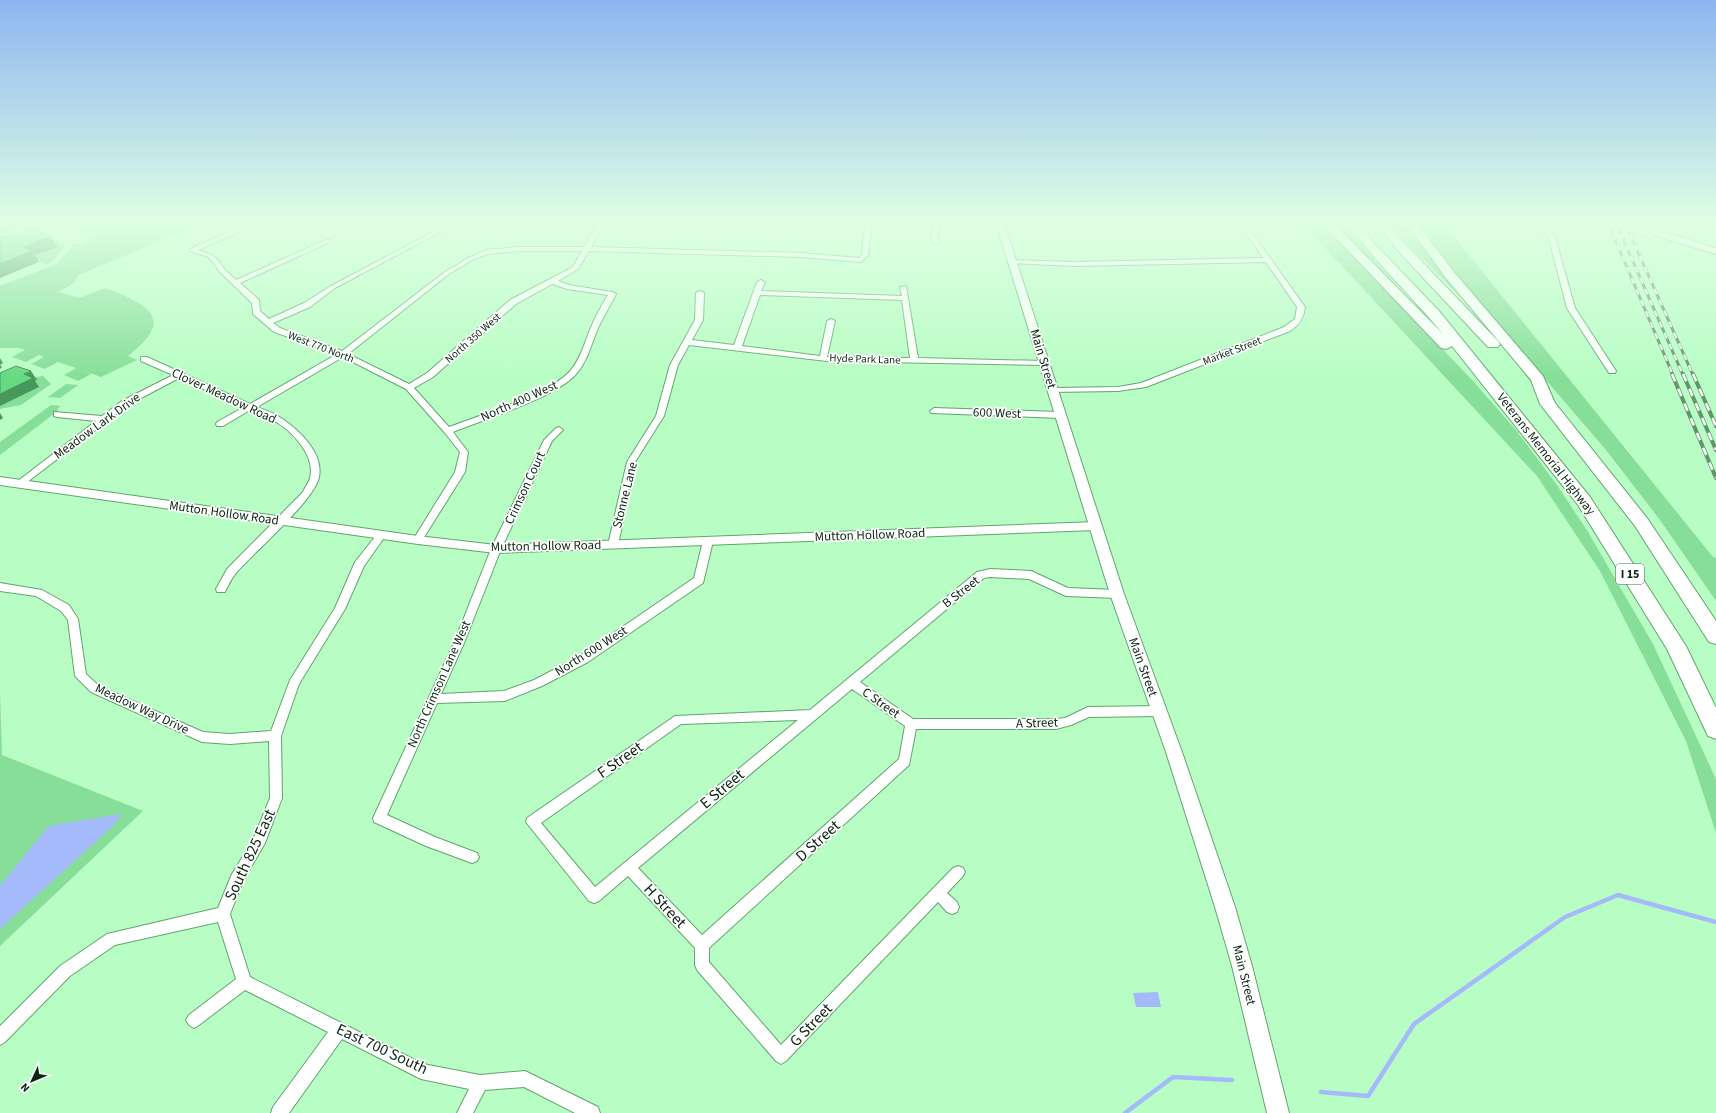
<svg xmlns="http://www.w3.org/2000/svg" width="1716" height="1113" viewBox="0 0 1716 1113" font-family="'Source Sans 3',sans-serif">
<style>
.green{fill:#86de98}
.water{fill:#a4bafb}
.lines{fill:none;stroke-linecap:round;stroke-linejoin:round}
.stream{stroke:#a4bafb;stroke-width:4.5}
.minor-casing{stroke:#61a46e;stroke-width:2}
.tertiary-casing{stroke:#61a46e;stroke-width:2}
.secondary-casing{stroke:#61a46e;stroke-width:2}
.primary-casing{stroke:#61a46e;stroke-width:2}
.motorway-casing{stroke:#61a46e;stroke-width:2}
.minor{fill:#fff;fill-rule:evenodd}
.tertiary{fill:#fff;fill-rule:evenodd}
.secondary{fill:#fff;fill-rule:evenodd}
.primary{fill:#fff;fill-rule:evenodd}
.motorway{fill:#fff;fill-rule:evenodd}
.rail-far1-casing{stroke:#63956d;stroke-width:3}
.rail-casing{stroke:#63956d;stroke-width:4}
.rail-far1{stroke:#fff;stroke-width:2;stroke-dasharray:6;stroke-linecap:butt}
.rail{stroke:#fff;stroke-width:2.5;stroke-dasharray:8;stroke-linecap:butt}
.primary-bridge-casing{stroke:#61a46e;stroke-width:13;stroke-linecap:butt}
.primary-bridge{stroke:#fff;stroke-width:12}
.shaded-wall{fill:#48985c}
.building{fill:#67d983;stroke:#48985c}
.labels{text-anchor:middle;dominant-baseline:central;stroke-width:3.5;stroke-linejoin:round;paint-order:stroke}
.far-street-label{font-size:11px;fill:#0a2611;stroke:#fff}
.shield{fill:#fff;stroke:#546758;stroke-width:1}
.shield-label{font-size:12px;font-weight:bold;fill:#0a2611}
.street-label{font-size:13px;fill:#0a2611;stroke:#fff}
.near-street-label{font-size:16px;fill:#0a2611;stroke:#fff}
</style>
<rect width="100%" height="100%" fill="#b8fec4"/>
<g class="green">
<polygon points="13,223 21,223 27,226 0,237 0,227"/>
<path d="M70,223H205L78,275L74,283L58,292L79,298L106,288C148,305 177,318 128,356L137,360L101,377L81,370L91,374L78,381L64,375L76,368L58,362L45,369L31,364L44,357L39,355L26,362L12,357L25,350L18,348H0V286L54,265L60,261L73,244L85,243L89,237L69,226Z"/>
<polygon points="1302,223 1322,223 1473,381 1516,430 1557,485 1588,532 1653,644 1716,779 1716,833 1686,741 1600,571 1537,476"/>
<polygon points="1334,223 1343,223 1415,307 1407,298"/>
<polygon points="1390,223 1406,223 1469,306 1412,248"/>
<polygon points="1416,223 1443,223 1713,557 1716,558 1716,601 1660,520 1606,450 1460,280"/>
<polygon points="45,236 65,245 53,261 46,265 30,257"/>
<polygon points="43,376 51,384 21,405 0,409 0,406 32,378"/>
<polygon points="66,384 78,385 60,398 48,397"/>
<polygon points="51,405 61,406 57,409 59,410 0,455 0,442"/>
<polygon points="0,692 2,755 143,811 0,946"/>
</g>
<g class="water">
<polygon points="122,814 113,826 0,929 0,886 47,828 53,825"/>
<polygon points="1158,992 1161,1007 1136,1007 1133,993"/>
</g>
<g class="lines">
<g class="stream">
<polyline points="1321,1092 1368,1096 1414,1024 1565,917 1618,895 1716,922"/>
<polyline points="1125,1113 1173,1077 1232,1080"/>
</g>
<g class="minor-casing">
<g id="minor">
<path d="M450,223H457L335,288L310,307L273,323L280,328L342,351L445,272L468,258L487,250L518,247H584L598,223H604L591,247L802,253L859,258L862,255L865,223H871L868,255L861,262L802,257L589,251L578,269L558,281L569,285L612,292L616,294C611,304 605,314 600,324C592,340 589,359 577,373C556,398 484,419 453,432L468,452L465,472L421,542L418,543L413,540L455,472L460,452L445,433L406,389L343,357L257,407C265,410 274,413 281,418C299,430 324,453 319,477C315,500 254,552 236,573C231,579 228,586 225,592H217L216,589L227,569L303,492C305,487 309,483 310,478C316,455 291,430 273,420C266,416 258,414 250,410L223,426H217L216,424L217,422L244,407L179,378L128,405L22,486H16L14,484L96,421L57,417L54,416V412L102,416L122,401L173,375L141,361V357H147L250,404L337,354L274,332L253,314L252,303L220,272L213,262L208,257L190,251V249L248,224H252V226L198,250L212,255L218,260L225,270L236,280L326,240H330V242L240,283L259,300L260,311L269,319L304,303L331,286ZM518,251H582L573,267L510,300L427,373L409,384L348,354L449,274L472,260L488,254ZM552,284L567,289L608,295C602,305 596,315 592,325C585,340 582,357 571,370C551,394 480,415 449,427L414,388L433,377L516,304Z"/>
<polygon points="934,223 964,223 1001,225 1004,227 1001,229 940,224 937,235 939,242 936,244 933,242 931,235"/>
<polygon points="1530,223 1537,223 1554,234 1575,308 1616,371 1615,373 1609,373 1567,308 1548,235"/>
<path d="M1245,225L1247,226L1305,307C1304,318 1299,325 1290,331L1146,387L1118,391L1050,392V388H1053L1118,387L1141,383L1284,327L1295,319L1297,307L1266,262L1075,266L1012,263L1009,261L1010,260L1075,262L1263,258L1242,227Z"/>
<path d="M761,280L765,282L761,291L902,296L900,287L906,286L918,358L1044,361L1048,363L1044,365L827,361L689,345L678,365L664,416L635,462L618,545L613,548L610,547L608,545L627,462L656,416L670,365L695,320L696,293L700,291L704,293L703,320L692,340L734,345L757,282ZM760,295L902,300L910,358L827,357L835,321L831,319L827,321L820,356L742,346Z"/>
<polygon points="934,408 1060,412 1064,415 1060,418 931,413 930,411"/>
<polygon points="559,427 563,430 552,441 501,549 464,643 441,694 504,691 534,680 580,656 694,578 703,541 708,538 713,541 703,583 588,662 542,686 505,701 437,703 387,815 435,837 477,853 479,857 477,861 472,863 426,846 374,822 373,818 454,643 491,549 544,440 556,428"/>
<polygon points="381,532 386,535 364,566 345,609 299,684 281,736 282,798 265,843 243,881 230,914 250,977 423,1064 480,1075 525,1071 598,1107 600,1113 575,1113 524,1087 485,1090 473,1113 457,1113 469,1089 421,1079 342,1039 289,1113 271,1113 273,1107 328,1032 245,990 199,1025 194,1028 189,1025 186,1020 189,1015 236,979 218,922 115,945 70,976 5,1042 0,1045 0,1026 60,966 107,934 218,908 232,874 253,840 270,798 269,741 230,744 202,742 91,692 75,676 68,620 61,611 36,596 0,591 0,583 42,590 69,605 78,619 86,674 99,686 203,732 230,734 271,731 290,680 335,608 355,562 378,533"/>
<path d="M990,569L1031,571L1068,588L1117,590L1121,591L1122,594L1121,597L1117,598L1066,596L1029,579L990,577L984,578L860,682L913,719H1056L1065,718L1088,707L1160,706L1164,708L1166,711L1164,714L1160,716L1089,717L1071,725L1056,729H916L909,765L709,948V962L781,1045L953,868L958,866L963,868L965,872L963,876L947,893L957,902L959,907L957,912L952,914L947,912L938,902L786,1061L781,1064L776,1061L697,970L695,965V948L628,876L599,901L594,903L589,901L526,822L527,818L675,716L810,710L977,572ZM852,689L905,726L899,759L702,935L638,868ZM798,720L595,887L541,823L681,724Z"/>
</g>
</g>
<g class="tertiary-casing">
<polygon id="tertiary" points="0,477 418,536 496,545 1096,522 1102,526 1096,530 496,553 418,544 0,485"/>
</g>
<g class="secondary-casing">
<polygon id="secondary" points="996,223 1004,223 1124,594 1182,752 1235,907 1252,966 1289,1113 1267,1113 1232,966 1215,907 1166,752 1110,594"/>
</g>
<g class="primary-casing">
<polygon id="primary" points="1650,228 1716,248 1716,254 1646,233 1645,231 1646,229"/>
</g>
<g class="motorway-casing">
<g id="motorway">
<path d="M1322,223H1333L1443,334C1412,296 1376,264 1348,223H1359L1373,242L1439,311L1590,497L1686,646L1716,708V739L1708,736L1667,649L1578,505L1452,346L1446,349L1441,348Z"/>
<polygon points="1376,223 1387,223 1407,246 1498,341 1500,344 1498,347 1488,347 1399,252"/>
<polygon points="1406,223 1417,223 1454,272 1543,376 1555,403 1647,518 1716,621 1716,644 1709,642 1635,526 1540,404 1531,380 1446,278"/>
</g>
</g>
<use href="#minor" class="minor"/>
<use href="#tertiary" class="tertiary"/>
<use href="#secondary" class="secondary"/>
<use href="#primary" class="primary"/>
<use href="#motorway" class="motorway"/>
<g class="rail-far1-casing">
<g id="rail-far1">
<polyline points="1608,223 1673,375"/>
<polyline points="1616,223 1683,375"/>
<polyline points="1625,223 1693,375"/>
</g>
</g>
<g class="rail-casing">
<g id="rail">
<polyline points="1672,374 1716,478"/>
<polyline points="1683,374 1716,450"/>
<polyline points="1693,374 1716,426"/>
</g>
</g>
<use href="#rail-far1" class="rail-far1"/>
<use href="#rail" class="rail"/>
<g class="primary-bridge-casing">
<polyline id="primary-bridge" points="1620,223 1650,231"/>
</g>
<use href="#primary-bridge" class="primary-bridge"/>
</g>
<g class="shaded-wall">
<polygon points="51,236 58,247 35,255 39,262 0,278 0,264 23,247"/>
<polygon points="0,358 3,363 0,365 2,367 0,369"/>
<polygon points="31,371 37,380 35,381 39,387 0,406 0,394 24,374"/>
<polygon points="0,413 3,418 0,420"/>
</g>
<g class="building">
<polygon points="31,228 51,236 23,247 32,251 0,264 0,236 4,238"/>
<polygon points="16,366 31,371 24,374 33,378 0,394 0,373"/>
</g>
<linearGradient id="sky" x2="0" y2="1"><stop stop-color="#8db6f0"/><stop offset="0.59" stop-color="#dfffe4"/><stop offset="1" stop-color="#dfffe4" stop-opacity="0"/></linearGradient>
<rect width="1716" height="378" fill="url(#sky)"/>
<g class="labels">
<g class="far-street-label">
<text transform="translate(473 338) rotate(-41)">North 350 West</text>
<text transform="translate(321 347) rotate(21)">West 770 North</text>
<text transform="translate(1232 351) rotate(-21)">Market Street</text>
<text transform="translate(865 359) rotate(2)">Hyde Park Lane</text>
</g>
<rect class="shield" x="1616" y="564" width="28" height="20" rx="3"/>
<g class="shield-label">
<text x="1630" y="574">I 15</text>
</g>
<g class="street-label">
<text transform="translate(1043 359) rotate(73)">Main Street</text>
<text transform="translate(224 396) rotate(25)">Clover Meadow Road</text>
<text transform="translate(519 401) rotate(-24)">North 400 West</text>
<text transform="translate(997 413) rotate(2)">600 West</text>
<text transform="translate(97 426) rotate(-36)">Meadow Lark Drive</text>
<text transform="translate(1546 454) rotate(52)">Veterans Memorial Highway</text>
<text transform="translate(525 488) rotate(-65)">Crimson Court</text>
<text transform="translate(625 495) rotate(-76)">Stonne Lane</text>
<text transform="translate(224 513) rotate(8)">Mutton Hollow Road</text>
<text transform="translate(870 535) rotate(-2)">Mutton Hollow Road</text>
<text transform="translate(546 546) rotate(-1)">Mutton Hollow Road</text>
<text transform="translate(961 592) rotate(-38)">B Street</text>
<text transform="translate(591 651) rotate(-32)">North 600 West</text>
<text transform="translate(1143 667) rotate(70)">Main Street</text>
<text transform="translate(439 684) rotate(-66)">North Crimson Lane West</text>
<text transform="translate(881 703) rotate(35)">C Street</text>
<text transform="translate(142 709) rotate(25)">Meadow Way Drive</text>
<text transform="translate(1037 723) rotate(-2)">A Street</text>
<text transform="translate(1244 975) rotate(76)">Main Street</text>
</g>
<g class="near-street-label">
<text transform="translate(620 760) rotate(-35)">F Street</text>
<text transform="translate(722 789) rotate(-40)">E Street</text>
<text transform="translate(818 841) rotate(-42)">D Street</text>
<text transform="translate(250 855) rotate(-65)">South 825 East</text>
<text transform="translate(665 906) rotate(47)">H Street</text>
<text transform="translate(811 1025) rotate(-46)">G Street</text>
<text transform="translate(382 1049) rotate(25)">East 700 South</text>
</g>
</g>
<g transform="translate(32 1081) rotate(226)" stroke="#ffffff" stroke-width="3" paint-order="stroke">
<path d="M0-3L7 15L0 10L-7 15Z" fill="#0a2611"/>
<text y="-6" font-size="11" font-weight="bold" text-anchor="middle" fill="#0a2611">N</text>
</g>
</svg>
